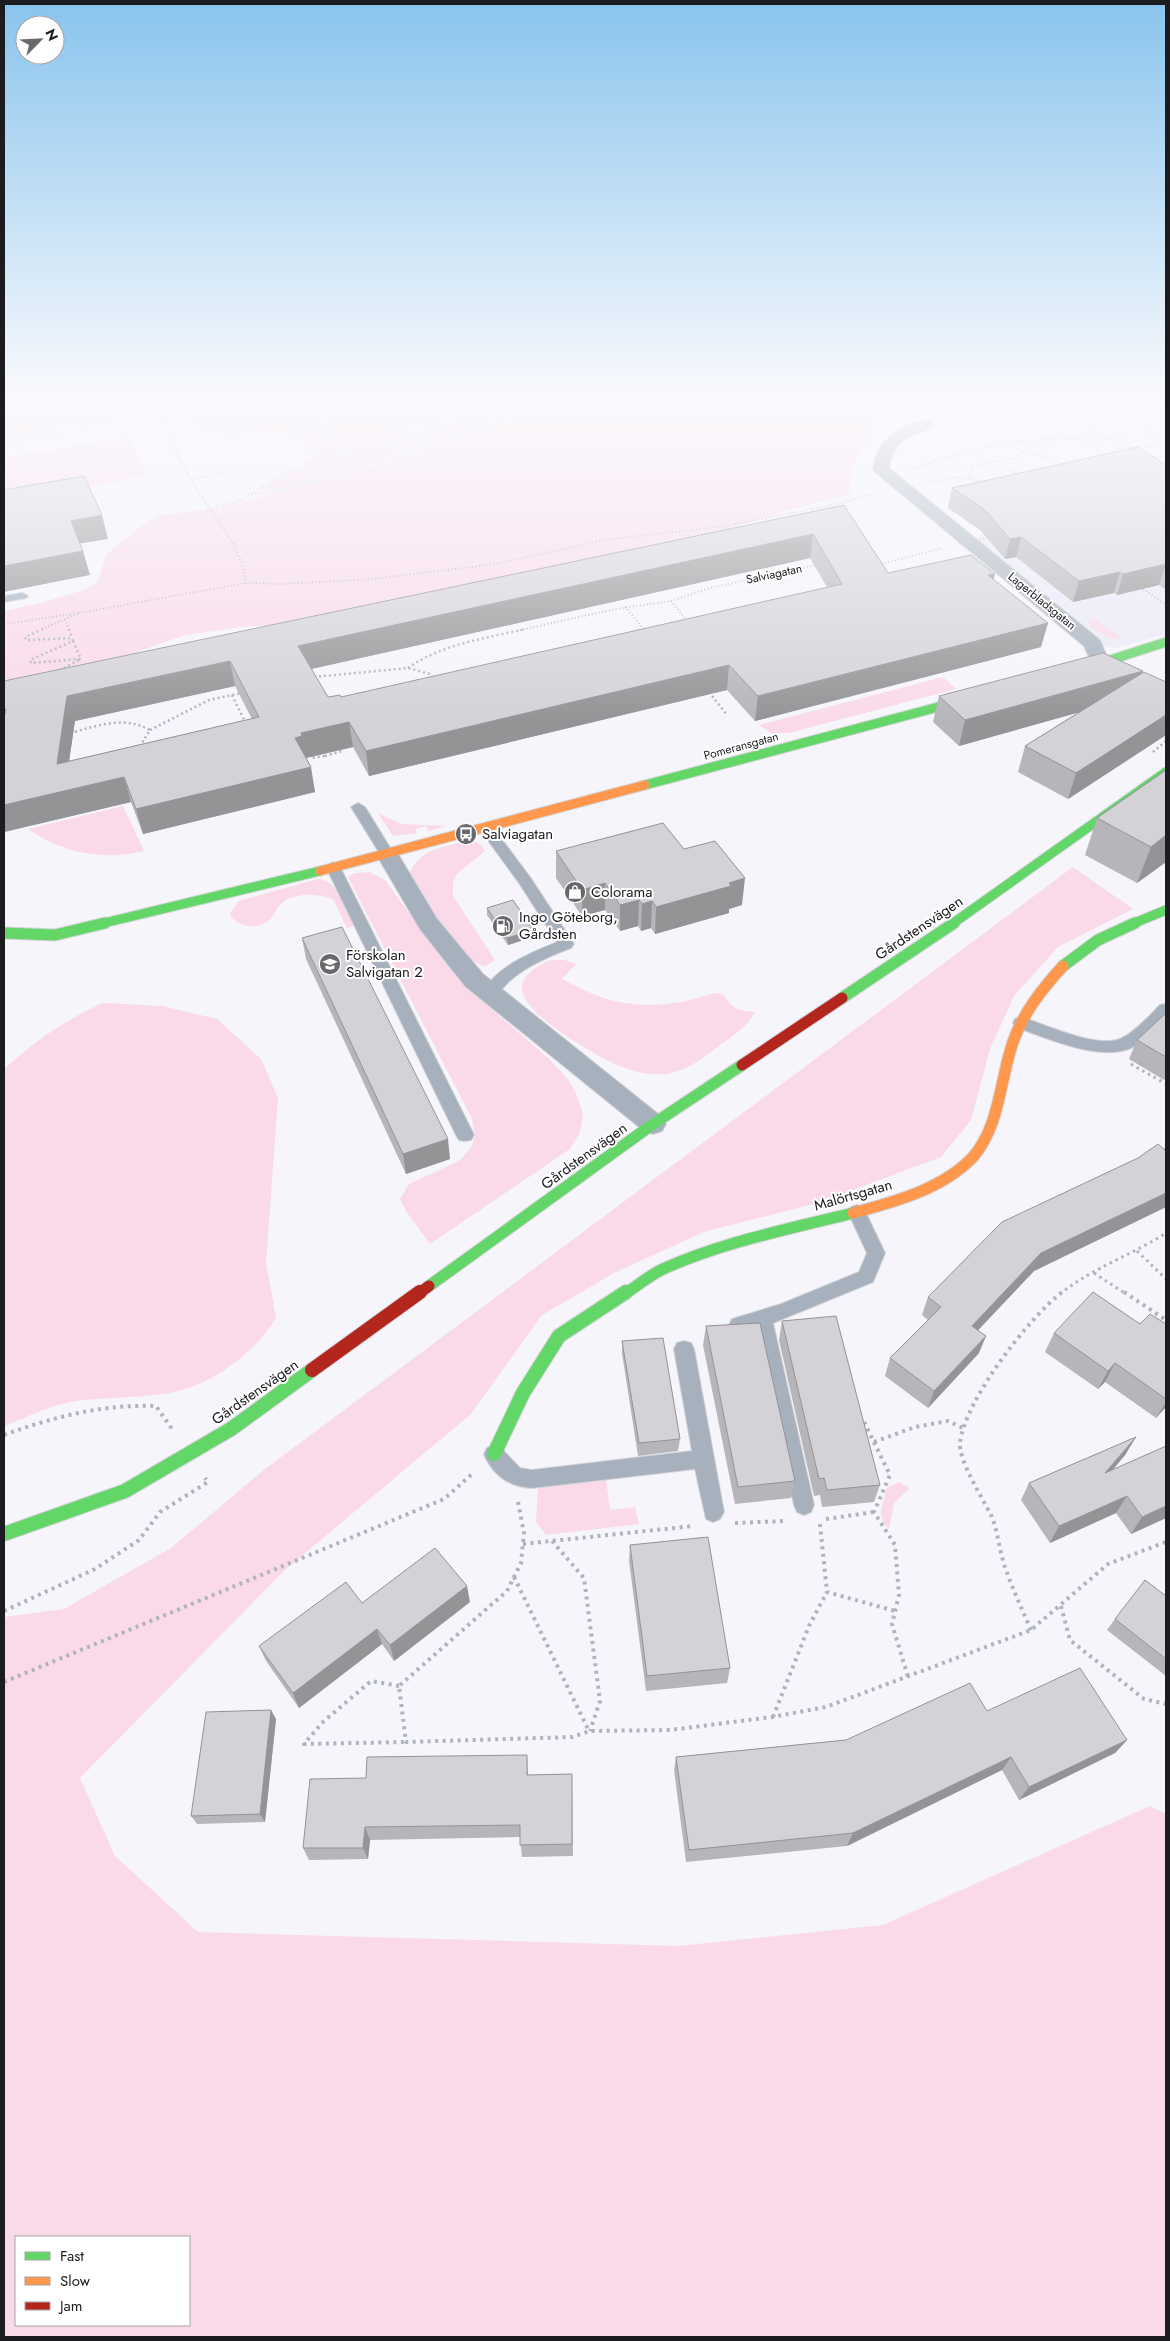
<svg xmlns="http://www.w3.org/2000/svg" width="1170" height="2341" viewBox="0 0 1170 2341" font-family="Jost,sans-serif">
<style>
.built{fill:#ebeaf8}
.green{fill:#fadae8;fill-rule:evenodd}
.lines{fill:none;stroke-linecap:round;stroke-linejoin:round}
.lane-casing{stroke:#d3d3d7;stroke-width:2}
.street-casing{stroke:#d3d3d7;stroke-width:2}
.fast-far2-casing{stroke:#d3d3d7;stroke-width:11}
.fast-far1-casing{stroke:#d3d3d7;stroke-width:13}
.fast-casing{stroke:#d3d3d7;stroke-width:16}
.slow-far1-casing{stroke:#d3d3d7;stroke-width:11}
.slow-casing{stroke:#d3d3d7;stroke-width:13}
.jam-far1-casing{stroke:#d3d3d7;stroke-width:13}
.jam-casing{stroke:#d3d3d7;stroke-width:16}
.path-far3{stroke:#aeb4bc;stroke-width:2;stroke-dasharray:1 2.5;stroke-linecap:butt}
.path-far2{stroke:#aeb4bc;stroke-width:2.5;stroke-dasharray:2 3;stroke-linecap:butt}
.path-far1{stroke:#aeb4bc;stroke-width:3;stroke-dasharray:2.5 4;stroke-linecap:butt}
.path{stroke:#aeb4bc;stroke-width:4;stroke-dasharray:3 4.5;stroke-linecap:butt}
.lane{fill:#a7b1be;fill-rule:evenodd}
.street{fill:#a7b1be;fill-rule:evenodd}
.fast-far2{stroke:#63d668;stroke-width:9}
.fast-far1{stroke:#63d668;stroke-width:11}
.fast{stroke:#63d668;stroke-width:14}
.slow-far1{stroke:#ff974d;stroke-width:9}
.slow{stroke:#ff974d;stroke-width:11}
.jam-far1{stroke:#b3261e;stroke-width:11}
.jam{stroke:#b3261e;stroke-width:14}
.path-bridge{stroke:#aeb4bc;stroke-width:2;stroke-dasharray:1 2.5;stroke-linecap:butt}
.wall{fill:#b6b5b9;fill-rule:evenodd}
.shaded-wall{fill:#949396}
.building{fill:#d4d2d7;stroke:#949396;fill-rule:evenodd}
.labels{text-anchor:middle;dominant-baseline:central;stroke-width:4;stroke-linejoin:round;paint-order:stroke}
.far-street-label{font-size:12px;fill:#1c1b1f;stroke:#fff}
.poi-label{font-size:15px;fill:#1c1b1f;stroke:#fff;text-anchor:start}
.street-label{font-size:15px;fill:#1c1b1f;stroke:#fff}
</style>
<rect width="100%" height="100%" fill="#f5f5fb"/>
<polygon class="built" points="1166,495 1166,634 1115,648 1100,646 965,541"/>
<g class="green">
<polygon points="4,396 297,396 193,407 122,419 65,425 4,439"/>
<polygon points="330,396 356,396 334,408 315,426 294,433 221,430 187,422 193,418 277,409"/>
<path d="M369,396H471L457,412L431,428L416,423L394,431L407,438C382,448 340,454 321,431L330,418Z"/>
<path d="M479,396H539L549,400L502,419L299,483L270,491L259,490C276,475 298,472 319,467C330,463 339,456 350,452C360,449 374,450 384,448C419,443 458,426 479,396Z"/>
<polygon points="562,396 870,396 878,409 871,436 855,459 851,475 851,494 792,509 729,529 289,624 241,627 186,635 142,650 108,666 4,689 4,611 44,602 84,590 98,581 106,555 141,526 160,515 220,508 367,467 518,418"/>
<polygon points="313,431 324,442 345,449 327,459 300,467 306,460 312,460 319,453 308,450 304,443 296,438 299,434"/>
<polygon points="128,437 147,476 4,500 4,458"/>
<polygon points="1093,617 1122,639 1109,639 1089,625 1088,620"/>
<polygon points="943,677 956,689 789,733 771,733 759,725"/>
<path d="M123,806L144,851C103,861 62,853 28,829Z"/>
<polygon points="378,813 401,824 446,826 429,831 426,826 415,829 417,833 393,836"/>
<path d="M474,841L481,845L485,851L457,874L453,883V896L495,960L486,966C464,966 421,894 409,875C417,849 450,844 474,841Z"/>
<path d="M1073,867L1133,909L1058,947L1014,996L990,1049L971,1120L941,1157L821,1202L704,1232L614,1273L542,1315L471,1414L285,1570L80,1778L115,1856L198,1932L678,1946L883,1925L1150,1806L1166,1814V2337H4V1617L64,1609L171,1548L265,1469ZM16,2237H189V2325H16Z"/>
<polygon points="369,872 385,880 430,942 479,998 548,1058 567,1078 576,1093 583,1114 580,1132 570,1149 430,1244 406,1211 400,1199 409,1184 459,1161 471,1148 475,1136 472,1119 348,877 355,873"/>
<path d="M318,879C338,880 346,910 354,926L347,928L333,899C318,894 297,892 283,902C278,906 275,913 271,918C262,930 242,928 232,918L230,913L239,901Z"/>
<path d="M551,960H565L576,964L562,979C603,1002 634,1010 681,1002C694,1000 706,994 719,993C726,995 726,1000 731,1005C738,1011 746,1011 755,1012C748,1026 733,1036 720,1045C703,1058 686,1072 664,1074C646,1076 624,1069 609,1061C590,1052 518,1010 522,987C525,972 539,965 551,960Z"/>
<path d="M103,1003L162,1006L217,1019L261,1059L278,1098L266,1263L276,1318C255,1353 211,1386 170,1393C139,1398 107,1397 76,1401C53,1404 25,1418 4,1426V1069C35,1041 65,1020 103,1003Z"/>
<polygon points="606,1480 610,1510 635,1507 639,1524 546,1535 536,1522 538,1486"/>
<path d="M899,1482L910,1488L894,1503L889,1529C874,1515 884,1503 887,1488Z"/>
</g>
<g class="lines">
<g class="lane-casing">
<g id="lane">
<polygon points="22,593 28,596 26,598 4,602 4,596"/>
<polygon points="358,803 365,807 394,854 392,857 382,857 380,854 351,807"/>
<path d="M486,824L491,825L530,877L574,944L571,948C551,956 530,964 512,979C503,986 497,999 484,996L482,992C498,966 530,953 557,942L519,883L479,828Z"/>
<polygon points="333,862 340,867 474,1135 471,1140 465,1141 459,1140 456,1135 326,867"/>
<path d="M1166,1004V1018C1156,1028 1144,1042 1131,1048C1099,1062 1047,1038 1015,1027L1013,1023L1015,1019L1021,1017C1045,1024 1099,1050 1122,1038C1136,1031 1149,1016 1160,1005Z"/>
<polygon points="857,1205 863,1207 885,1253 873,1282 773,1323 814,1505 811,1512 804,1515 797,1512 794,1505 756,1328 739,1333 732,1331 729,1325 732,1319 781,1304 859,1272 867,1253 848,1212 851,1207"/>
<path d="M684,1341L691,1343L694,1349L724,1512L720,1519L713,1522L706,1519L695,1469L532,1488C509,1487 493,1475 484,1454L487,1448L494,1445L501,1448L520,1468L532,1470L692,1451L674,1349L677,1343Z"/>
</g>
</g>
<g class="street-casing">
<g id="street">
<path d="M926,420L934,425L931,428C907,437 894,440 889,468L1100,640L1108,659L1166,687V700L1093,666L1084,646L875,472L873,469C878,439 898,427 926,420Z"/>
<polygon points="387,847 395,849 437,919 483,974 662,1117 666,1124 662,1131 653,1134 644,1131 465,986 420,929 376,854 379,849"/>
</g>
</g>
<g class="fast-far2-casing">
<g id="fast-far2">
<polyline points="1079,670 1166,642"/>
<polyline points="645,785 972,698"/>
<polyline points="100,924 320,871"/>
<polyline points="952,924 1166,772"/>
<polyline points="1132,924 1166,910"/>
</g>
</g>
<g class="fast-far1-casing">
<g id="fast-far1">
<polyline points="4,933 55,935 105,923"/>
<polyline points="1063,966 1098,940 1135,923"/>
<polyline points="842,998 954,923"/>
<polyline points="429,1286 653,1124 742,1065"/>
<path d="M625,1294C637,1286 650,1275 663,1269C723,1242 789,1229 853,1213"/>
</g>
</g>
<g class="fast-casing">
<g id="fast">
<polyline points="494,1454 523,1393 559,1336 626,1292"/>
<polyline points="4,1534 125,1491 231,1429 312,1370"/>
</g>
</g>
<g class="slow-far1-casing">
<polyline id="slow-far1" points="320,871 645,785"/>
</g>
<g class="slow-casing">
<path id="slow" d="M853,1213C894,1202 943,1189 973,1157C1000,1126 1000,1079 1013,1042C1023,1013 1042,989 1063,966"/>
</g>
<g class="jam-far1-casing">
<g id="jam-far1">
<polyline points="742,1065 842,998"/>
<polyline points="418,1294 429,1286"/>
</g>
</g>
<g class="jam-casing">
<polyline id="jam" points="312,1370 420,1292"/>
</g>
<g class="path-far3">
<path d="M361,396L331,413L317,428C321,432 325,439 330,442C371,466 448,430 474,396"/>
<polyline points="1041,396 1107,437 1125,453"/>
<polyline points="4,403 117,424"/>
<path d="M161,419C172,443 182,466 196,488C216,520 241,545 246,583L281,584L373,579L496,564L610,539L726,526L842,503L877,493"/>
<polyline points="164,420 235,435 238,438"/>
<polyline points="877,426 885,396"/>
<polyline points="285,439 317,428"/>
<polyline points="4,443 145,420 266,409 323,396"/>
<polyline points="1115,445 1166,435"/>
<polyline points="1119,448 1166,445"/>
<path d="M1021,452C1041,435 1077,440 1102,442"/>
<polyline points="1153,459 1166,454"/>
<polyline points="1095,460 1100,445 1107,437"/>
<polyline points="998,461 1016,458 1021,452 1048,457 1063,467"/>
<polyline points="915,469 937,460 995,445 1056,437 1107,437 1166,424"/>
<polyline points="969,479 973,466 998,461 1017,475"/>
<polyline points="190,480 226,472"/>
<polyline points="932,482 959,477 985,482"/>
<polyline points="251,494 278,476 328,461 351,448"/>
<polyline points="209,508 238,502 250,494 271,493 498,423 565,396"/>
<polyline points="878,565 942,548"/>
<polyline points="1143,589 1166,605"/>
<polyline points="671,601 687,621"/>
<polyline points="625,607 645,630"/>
<polyline points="79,613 246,583"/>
<polyline points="65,619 69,630"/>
<polyline points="4,624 79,613 40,630"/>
<polyline points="520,630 616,609 671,601 710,588 817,565"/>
</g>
<g class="path-far2">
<polyline points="43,629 25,637 26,640 72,638 73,641 30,660 31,663 81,659 60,670"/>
<polyline points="69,629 72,638"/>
<polyline points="644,629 646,631"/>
<polyline points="73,641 81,659"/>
<path d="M408,668C442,644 486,638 526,629"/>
<polyline points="314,677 408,668 430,674 434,680"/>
<polyline points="709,692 727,715"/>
<polyline points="232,695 246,724"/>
<polyline points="150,730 209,700 242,693"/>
<path d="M70,733C98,726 122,715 150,730L140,746"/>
<polyline points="1153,752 1166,741"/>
<polyline points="312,755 311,758 325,756 326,758"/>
<polyline points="325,756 342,751 340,747"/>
</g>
<g class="path-far1">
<polyline points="1131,1064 1166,1084"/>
<polyline points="1137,1251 1166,1279"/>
<polyline points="1094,1273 1126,1294"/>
<path d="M1060,1294C1092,1268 1132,1255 1166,1233"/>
</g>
<g class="path">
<polyline points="1124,1292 1166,1320"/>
<polyline points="864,1422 890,1475 874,1512 895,1545 899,1595 892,1624 908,1677"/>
<path d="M4,1435C53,1417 103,1404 156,1406L172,1429"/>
<polyline points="874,1442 915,1427 948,1421 965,1429"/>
<polyline points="518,1502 524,1533 521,1563 507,1591 399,1686 406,1742 572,1737 590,1731 670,1730 772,1717 826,1707 1031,1630 1108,1564 1166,1542"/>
<polyline points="826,1519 874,1512"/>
<polyline points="735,1523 786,1521"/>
<polyline points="820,1524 827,1592 895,1611"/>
<polyline points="552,1541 584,1578 600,1701 590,1731"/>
<polyline points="523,1544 693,1526"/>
<polyline points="514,1577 589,1731"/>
<polyline points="1061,1606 1070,1640 1144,1699 1166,1704"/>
<polyline points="4,1611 95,1569 139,1540 160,1512 208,1482 205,1478"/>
<path d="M1031,1630C1022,1609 1012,1588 1005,1567C999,1550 998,1531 991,1515C983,1499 958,1460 960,1442C966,1399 1028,1319 1062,1292"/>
<polyline points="4,1682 444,1499 473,1473"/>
<polyline points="399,1686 371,1681 323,1722 304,1744 406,1742"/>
<polyline points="773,1717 809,1626 827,1592"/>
</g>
<use href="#lane" class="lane"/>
<use href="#street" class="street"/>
<use href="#fast-far2" class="fast-far2"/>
<use href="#fast-far1" class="fast-far1"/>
<use href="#fast" class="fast"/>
<use href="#slow-far1" class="slow-far1"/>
<use href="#slow" class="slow"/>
<use href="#jam-far1" class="jam-far1"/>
<use href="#jam" class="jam"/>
<polyline class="path-bridge" points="959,544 985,538"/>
</g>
<g class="wall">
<polygon points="1166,465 1166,590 1159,585 1117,595 1114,593 1073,602 1016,557 1005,559 980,530 948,508 952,488"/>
<path d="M844,505L888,573L994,580L1041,647L755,721L727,690L369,776L353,747L306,758L315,792L143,834L131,802L4,832V681ZM810,558L827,587L341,697H328L311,669ZM235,686L252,719L69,761L75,721Z"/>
<polygon points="1142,673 1166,682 1166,735 1068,799 1018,772 1025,746 1079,712 959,746 933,722 939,696"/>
<polygon points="1166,770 1166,862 1137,883 1085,855 1097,818"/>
<polygon points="684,849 742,905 729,909 729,913 655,934 651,928 641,931 638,926 620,931 605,910 582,916 556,878 556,851"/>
<polygon points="487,908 533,937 508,945 487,915"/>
<polygon points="302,938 450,1159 406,1174 306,959"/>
<polygon points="1166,1013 1166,1078 1164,1080 1129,1059 1137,1040"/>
<polygon points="1166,1145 1166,1207 1034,1271 978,1330 979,1353 928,1408 885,1376 890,1358 928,1320 922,1315 928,1297 1164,1149"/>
<polygon points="782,1321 880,1485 874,1502 822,1507 820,1495 814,1496 779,1340"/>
<polygon points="1140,1324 1166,1324 1166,1407 1156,1418 1105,1382 1098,1389 1045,1352 1054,1333"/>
<polygon points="706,1326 795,1481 791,1498 735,1504 703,1345"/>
<polygon points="622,1341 680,1439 678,1451 638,1456 622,1353"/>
<polygon points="1136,1437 1125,1455 1113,1470 1166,1518 1131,1534 1116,1513 1050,1543 1021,1500 1029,1483"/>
<polygon points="630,1545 730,1668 727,1683 646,1691 629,1561"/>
<polygon points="1166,1596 1166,1676 1107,1630 1115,1619"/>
<polygon points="470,1602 394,1661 382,1644 299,1708 266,1661 259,1646 362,1603"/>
<polygon points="987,1711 1127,1740 1115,1753 1019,1800 1002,1770 847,1846 686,1862 674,1770 676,1757 846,1740"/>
<polygon points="276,1719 265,1822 197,1824 191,1816"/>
<polygon points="527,1755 528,1775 572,1774 573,1856 522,1857 520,1837 370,1840 368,1859 309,1860 303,1848 366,1778"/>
</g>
<g class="shaded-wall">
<polygon points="102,515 108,539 77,544 71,521"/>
<polygon points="813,534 810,558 302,671 298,646"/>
<polygon points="1021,537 1016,557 1005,559 1010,539"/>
<polygon points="83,551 90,575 4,592 4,566"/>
<polygon points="1166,564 1159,585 1117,595 1123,574"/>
<polygon points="1120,572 1114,593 1073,602 1079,581"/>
<polygon points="995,574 989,598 988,575"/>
<polygon points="1048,623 1041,647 755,721 758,696"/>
<polygon points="230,661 235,686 75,721 65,789 57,764 67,696"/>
<polygon points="729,665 727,690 369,776 366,751"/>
<polygon points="1143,671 1134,697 959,746 965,720"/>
<polygon points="1166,715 1166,735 1068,799 1076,773"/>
<polygon points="349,722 353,747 306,758 295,738 301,733"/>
<polygon points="311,767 315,792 143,834 136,809"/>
<polygon points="124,777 131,802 4,832 4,805"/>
<polygon points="1166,835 1166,862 1137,883 1151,847"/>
<polygon points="745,878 742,905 729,909 729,913 655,934 656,907 729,883"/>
<polygon points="605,883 605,910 582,916 582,890"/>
<polygon points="639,900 638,926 620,931 620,905"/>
<polygon points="652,901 651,928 641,931 642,904"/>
<polygon points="533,930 533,937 508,945 507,938"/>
<polygon points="448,1139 450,1159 406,1174 403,1154"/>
<polygon points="1166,1193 1166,1207 1034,1271 965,1344 972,1326 1041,1253"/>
<polygon points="986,1336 979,1353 928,1408 934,1391"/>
<polygon points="1115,1363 1105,1382 1098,1389 1108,1371"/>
<polygon points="1166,1402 1166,1407 1156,1418"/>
<polygon points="1136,1437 1125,1455 1095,1490 1105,1473"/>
<polygon points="1127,1496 1116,1513 1050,1543 1059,1526"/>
<polygon points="1166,1506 1166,1518 1131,1534 1142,1517"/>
<polygon points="467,1586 470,1602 394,1661 390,1645"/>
<polygon points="377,1629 382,1644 299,1708 293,1693"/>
<polygon points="271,1710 276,1719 265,1822 260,1814"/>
<polygon points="1127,1740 1115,1753 1019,1800 1029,1787"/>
<polygon points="1011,1757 1002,1770 847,1846 853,1833"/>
<polygon points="365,1827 370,1840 368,1859 363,1848"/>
</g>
<g class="building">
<polygon points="1138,447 1166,465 1166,564 1123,574 1120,572 1079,581 1021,537 1010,539 985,510 952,488"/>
<polygon points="84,476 102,515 71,521 83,551 4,566 4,490"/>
<path d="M844,505L888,573L971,555L995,574L988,575L1048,623L758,696L729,665L366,751L349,722L301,733L302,736L295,738L311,767L136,809L124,777L4,805V718L6,709L4,710V681ZM813,534L842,584L341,697L340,695L328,697L298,646ZM230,661L259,717L57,764L67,696Z"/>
<polygon points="1103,653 1143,671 965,720 939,696"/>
<polygon points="1144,672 1166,682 1166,715 1076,773 1025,746"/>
<polygon points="1166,770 1166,835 1151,847 1097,818"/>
<polygon points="663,823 684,849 715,841 745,878 729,883 731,886 656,907 652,901 642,904 639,900 620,905 605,883 582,890 556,851"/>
<polygon points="513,900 533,930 507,938 487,908"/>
<polygon points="342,927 448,1139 403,1154 302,938"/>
<polygon points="1166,1013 1166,1057 1137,1040"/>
<polygon points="1158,1144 1166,1151 1166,1193 1041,1253 972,1326 986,1336 934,1391 890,1358 941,1307 928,1297 1002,1222 1138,1158"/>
<polygon points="1093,1292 1140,1324 1150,1314 1166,1324 1166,1399 1115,1363 1108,1371 1054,1333"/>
<polygon points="836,1316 880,1485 827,1490 824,1478 819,1479 782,1321"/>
<polygon points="760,1323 795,1481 738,1487 706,1326"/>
<polygon points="663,1338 680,1439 639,1443 622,1341"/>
<polygon points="1136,1437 1105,1473 1166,1446 1166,1506 1142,1517 1127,1496 1059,1526 1029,1483"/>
<polygon points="708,1537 730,1668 647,1676 630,1545"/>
<polygon points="435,1548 467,1586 390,1645 377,1629 293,1693 259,1646 346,1582 362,1603"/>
<polygon points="1145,1580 1166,1596 1166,1659 1115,1619"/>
<polygon points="1080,1668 1127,1740 1029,1787 1011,1757 853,1833 689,1850 676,1757 846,1740 970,1683 987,1711"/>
<polygon points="271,1710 260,1814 191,1816 206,1712"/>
<polygon points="527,1755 527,1775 572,1774 572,1844 520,1845 520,1825 365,1827 363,1848 303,1848 310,1779 366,1778 367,1757"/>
</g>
<linearGradient id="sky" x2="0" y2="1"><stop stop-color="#89c4ed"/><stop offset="0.55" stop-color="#fafafd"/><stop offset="1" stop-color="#fafafd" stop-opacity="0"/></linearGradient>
<rect width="1170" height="723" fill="url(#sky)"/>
<defs>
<g id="bus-disc" transform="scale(1.125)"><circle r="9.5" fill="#68676c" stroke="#fff"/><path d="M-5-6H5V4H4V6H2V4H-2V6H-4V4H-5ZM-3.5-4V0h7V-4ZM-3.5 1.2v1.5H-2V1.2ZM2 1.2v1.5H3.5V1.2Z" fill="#fff"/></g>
<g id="shop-disc" transform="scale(1.125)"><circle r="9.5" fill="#68676c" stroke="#fff"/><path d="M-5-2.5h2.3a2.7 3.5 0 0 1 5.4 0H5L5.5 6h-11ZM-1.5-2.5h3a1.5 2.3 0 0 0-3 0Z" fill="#fff"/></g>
<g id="fuel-disc" transform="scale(1.125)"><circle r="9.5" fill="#68676c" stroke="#fff"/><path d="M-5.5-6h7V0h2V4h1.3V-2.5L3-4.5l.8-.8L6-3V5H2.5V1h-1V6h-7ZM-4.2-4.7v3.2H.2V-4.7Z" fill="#fff"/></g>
<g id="school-disc" transform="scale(1.125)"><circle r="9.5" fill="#68676c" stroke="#fff"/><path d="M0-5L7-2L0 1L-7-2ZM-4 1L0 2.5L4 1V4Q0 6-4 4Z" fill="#fff"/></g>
</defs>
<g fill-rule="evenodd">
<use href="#bus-disc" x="466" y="834"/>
<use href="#shop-disc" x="575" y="892"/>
<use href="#fuel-disc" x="503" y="926"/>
<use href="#school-disc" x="330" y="964"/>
</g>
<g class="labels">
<g class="far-street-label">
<text transform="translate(774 574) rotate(-12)">Salviagatan</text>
<text transform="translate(1042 601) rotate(39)">Lagerbladsgatan</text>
<text transform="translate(741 746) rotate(-15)">Pomeransgatan</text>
</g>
<g class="poi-label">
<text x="482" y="834">Salviagatan</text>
<text x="591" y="892">Colorama</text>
<text x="519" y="917">Ingo Göteborg,<tspan x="519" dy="17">Gårdsten</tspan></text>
<text x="346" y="955">Förskolan<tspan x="346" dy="17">Salvigatan 2</tspan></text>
</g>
<g class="street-label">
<text transform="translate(919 928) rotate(-34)">Gårdstensvägen</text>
<text transform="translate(584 1156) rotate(-36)">Gårdstensvägen</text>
<text transform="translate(853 1195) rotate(-16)">Malörtsgatan</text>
<text transform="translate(255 1392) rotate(-35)">Gårdstensvägen</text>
</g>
</g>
<rect width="1170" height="2341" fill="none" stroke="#1c1b1f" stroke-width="10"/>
<rect x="15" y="2236" width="175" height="90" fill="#ffffff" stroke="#a4a4a5"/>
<rect x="25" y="2252" width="25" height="8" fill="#63d668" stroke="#a4a4a5"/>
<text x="60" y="2261" font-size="15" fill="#1c1b1f">Fast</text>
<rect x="25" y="2277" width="25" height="8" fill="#ff974d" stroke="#a4a4a5"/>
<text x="60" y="2286" font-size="15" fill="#1c1b1f">Slow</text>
<rect x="25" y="2302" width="25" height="8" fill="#b3261e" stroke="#a4a4a5"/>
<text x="60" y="2311" font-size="15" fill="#1c1b1f">Jam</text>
<g transform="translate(40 40) rotate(66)"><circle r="24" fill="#ffffff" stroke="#a4a4a5"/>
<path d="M0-4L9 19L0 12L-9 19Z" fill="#68676c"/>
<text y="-8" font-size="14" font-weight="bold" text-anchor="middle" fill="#1c1b1f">N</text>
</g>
</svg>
